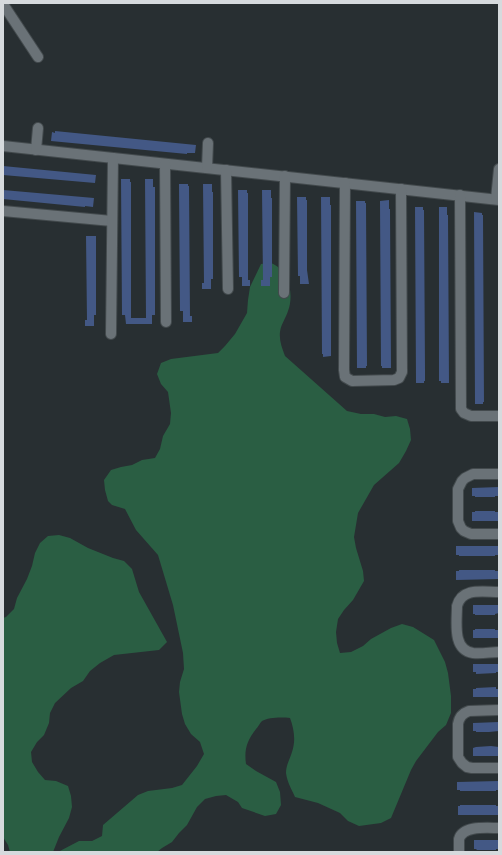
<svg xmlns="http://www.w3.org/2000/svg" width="502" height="855" viewBox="0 0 502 855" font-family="Signika,sans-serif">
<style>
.green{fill:#2a5e43}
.building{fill:#435885}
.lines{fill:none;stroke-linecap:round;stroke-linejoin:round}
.minor-casing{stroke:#434a4d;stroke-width:12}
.minor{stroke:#6a7277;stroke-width:10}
</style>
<rect width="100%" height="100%" fill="#282f32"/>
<g class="green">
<path d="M271,263C274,264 277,266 279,268C291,276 293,299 288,311C286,318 281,324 280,332C279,340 282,348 285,356L347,411L361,414H374L385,417L396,416L407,419L410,429L411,440L406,451L399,463L374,485L358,513L354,537L356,548L363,571L364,581L353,600L344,610L338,619L336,632L337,643L340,653L351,652L363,646L371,639L391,628L402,624L413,627L434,640L445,662L448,673L451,696V713L446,725L438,732L416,761L411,770L391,818L381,823L359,826L348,821L340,813L318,803L295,797C292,790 287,782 286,773C286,765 290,759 292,752C296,740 294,729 290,718C283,717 268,717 262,721C260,723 258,727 256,729C247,741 244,749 246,764L256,771L276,782L280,792L281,805L276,814L265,816L242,808L238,802L226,795L216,796L205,799L197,807L187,825L179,833L172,842L162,848L157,852H58L79,841H92L102,836L103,825L138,795L148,791L172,788L182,785L197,766L204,754L200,742L191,734L185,724L182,714L179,692L180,682L184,669L183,653L173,605L158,555L136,530L125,509L112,505L108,501L105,490L104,480L111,470L121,467L132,465L142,460L155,458L160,449L163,436L170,424L171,413L168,392L161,384L157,374L161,363L171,359L218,353L225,346L235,334L247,313L248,300L250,287L261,264Z"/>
<polygon points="59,535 70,538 88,548 113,558 124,561 132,569 139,592 167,642 159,650 114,655 100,663 90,671 83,681 71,688 55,703 50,713 49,723 44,735 37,742 31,752 32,762 38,772 45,780 56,781 68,786 71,796 72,807 69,818 59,837 53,852 10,852 8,845 3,837 3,618 6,617 14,609 17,598 27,579 32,566 35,553 40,543 48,536"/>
</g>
<g class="building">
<polygon points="55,131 196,145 195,153 187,153 187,154 51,141 52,132 55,133"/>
<polygon points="3,166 96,175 95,183 3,175"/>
<polygon points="121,179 130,179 130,182 131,182 131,318 146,318 145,179 153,179 153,187 155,187 155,315 152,315 152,324 126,324 125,315 122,315"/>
<polygon points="179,184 188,184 188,186 189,186 190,316 192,316 192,322 183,322 183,311 180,311"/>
<polygon points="203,184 212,184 212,192 213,192 213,279 211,279 211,289 202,289 202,283 204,283"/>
<polygon points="3,190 94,198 93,207 85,206 85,207 3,199"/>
<polygon points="238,190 247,190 247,193 248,193 248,280 250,280 250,286 242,286 242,277 239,277"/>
<polygon points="262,190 271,190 271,198 272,198 272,277 270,277 270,286 261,286 261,280 263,280"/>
<polygon points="297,197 306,197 306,200 307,200 307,270 309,284 300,284 300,276 298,276"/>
<polygon points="321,197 330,197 330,205 331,205 331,356 323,357 323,354 322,354"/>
<polygon points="389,200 389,209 390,209 391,368 382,368 382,366 381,366 380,203 380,201"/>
<polygon points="356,201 365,201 365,203 366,203 367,366 366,366 366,368 357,368"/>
<polygon points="415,207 423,207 423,210 424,210 425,369 425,381 424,381 424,383 416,383"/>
<polygon points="439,207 447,207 447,215 448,215 449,383 441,383 441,381 439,381"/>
<polygon points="474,212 482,213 482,215 483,215 484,402 483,402 483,404 475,404"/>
<polygon points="86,236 96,236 96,315 94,315 94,326 85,326 85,320 87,320"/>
<polygon points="499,487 499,496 495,496 495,497 475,497 475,496 472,496 472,488"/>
<polygon points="475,511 495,511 495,512 499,512 499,521 472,521 472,512 475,512"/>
<polygon points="456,546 499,546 499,555 495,555 495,556 459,556 459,555 456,555"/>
<polygon points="459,570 495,570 495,571 499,571 499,579 456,580 456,571 459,571"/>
<polygon points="473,605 499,605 499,613 495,614 495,615 475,615 475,614 473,614"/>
<polygon points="475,629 495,629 495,630 499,630 499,638 473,638 473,630 475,630"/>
<polygon points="473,664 499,664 499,672 496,672 496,673 476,674 476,672 473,672"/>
<polygon points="496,687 496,689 499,689 499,697 473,697 473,689 476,689 476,688"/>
<polygon points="499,722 499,731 489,732 476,732 476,731 473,731 473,723"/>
<polygon points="491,746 499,747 499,756 473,756 473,748 476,747"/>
<polygon points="499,781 499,790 496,790 496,791 460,791 460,790 457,790 457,782"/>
<polygon points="460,805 496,805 496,806 499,806 499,815 458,815 458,806 460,806"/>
<polygon points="474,840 499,840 499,849 496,849 496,850 476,850 477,849 474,849"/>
</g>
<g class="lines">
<g class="minor-casing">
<g id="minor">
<polyline points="3,4 38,57"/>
<polyline points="3,146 499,200"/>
<polyline points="36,150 38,128"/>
<polyline points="165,164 166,322"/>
<polyline points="207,168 208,143"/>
<polyline points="226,170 228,289"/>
<polyline points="345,183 344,370 345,377 352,381 394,380 399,378 402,372 401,189"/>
<polyline points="460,195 461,409 464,413 471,416 499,416"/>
<polyline points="496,199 499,169"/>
<polyline points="3,211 112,221"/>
<polyline points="284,293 285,176"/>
<polyline points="111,334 113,158"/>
<polyline points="499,474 473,474 465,478 462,481 458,489 458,521 461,528 464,531 471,534 499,534"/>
<path d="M499,592C483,592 462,587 457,606C457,622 452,650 473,653C482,654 491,652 499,652"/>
<path d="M499,710L469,711C463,713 459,717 458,724V757L462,763L467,767L472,768H499"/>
<path d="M459,852C459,848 459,843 459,839C463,825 488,828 499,828"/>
</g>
</g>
<use href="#minor" class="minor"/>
</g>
<rect width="502" height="855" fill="none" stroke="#d6dadd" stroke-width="8"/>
</svg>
